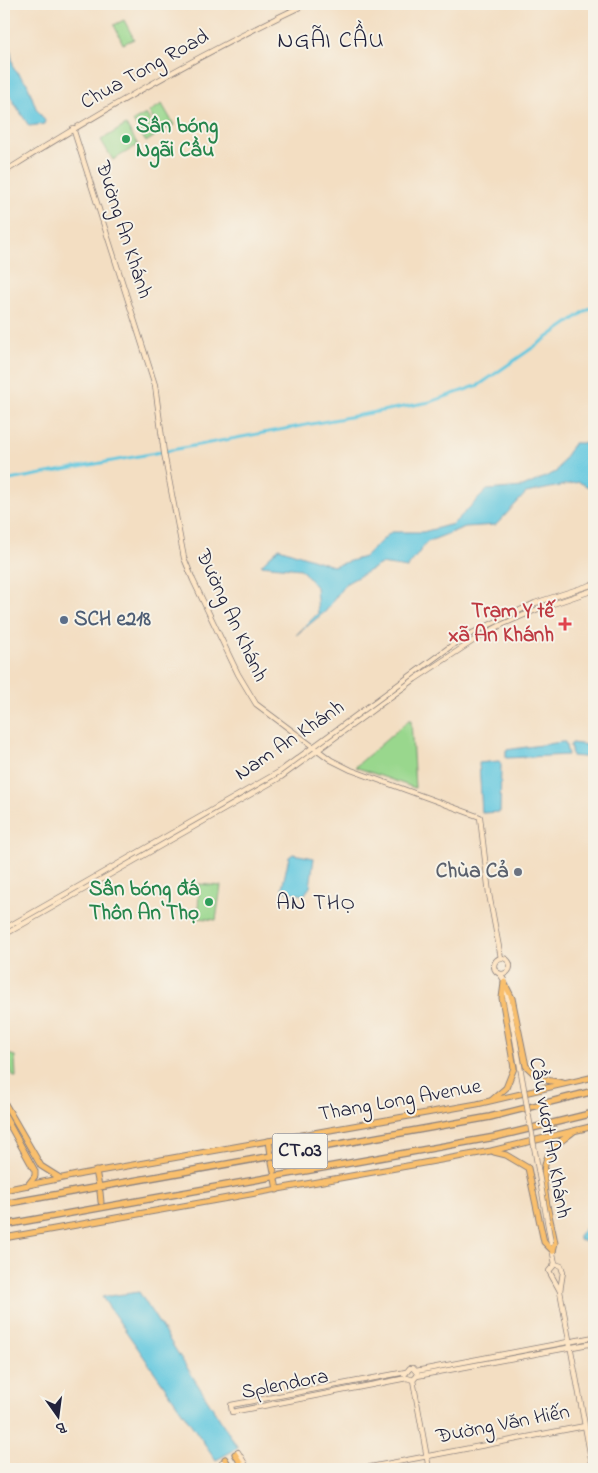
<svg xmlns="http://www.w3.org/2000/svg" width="598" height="1473" viewBox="0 0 598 1473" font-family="'Indie Flower',sans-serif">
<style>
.green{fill:#99d78d;stroke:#5e7c64}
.water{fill:#61c7df;stroke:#42748d}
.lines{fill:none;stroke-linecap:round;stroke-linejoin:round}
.canal{stroke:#61c7df;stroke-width:3}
.secondary-casing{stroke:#8a807e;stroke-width:6}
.primary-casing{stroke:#8a807e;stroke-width:7}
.highway-casing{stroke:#8a807e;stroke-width:8}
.secondary{stroke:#fde5c5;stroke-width:4.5}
.primary{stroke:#f9bf6d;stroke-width:5}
.highway{stroke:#f9bf6d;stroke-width:5.5}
.secondary-bridge-casing{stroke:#8a807e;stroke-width:6;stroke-linecap:butt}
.secondary-bridge{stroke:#fde5c5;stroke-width:4.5}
.leisure-dot{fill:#2e9e5b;stroke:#f7f3e8;stroke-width:2}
.service-dot{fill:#5c6f8a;stroke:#f7f3e8;stroke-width:2}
.health-dot{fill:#e0444e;stroke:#f7f3e8;stroke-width:2}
.worship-dot{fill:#6b7280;stroke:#f7f3e8;stroke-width:2}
.labels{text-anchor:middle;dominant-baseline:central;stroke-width:4;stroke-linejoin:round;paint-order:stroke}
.shield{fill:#f7f3e8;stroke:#62616f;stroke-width:1}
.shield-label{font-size:20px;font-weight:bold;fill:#22223b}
.street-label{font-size:21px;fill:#22223b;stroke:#f7f3e8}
.leisure-label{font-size:21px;font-weight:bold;fill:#27864d;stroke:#f7f3e8;text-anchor:start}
.health-label{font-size:21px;font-weight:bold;fill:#be3a42;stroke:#f7f3e8;text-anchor:end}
.service-label{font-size:21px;font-weight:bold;fill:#4e5e75;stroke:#f7f3e8;text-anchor:start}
.worship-label{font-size:21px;font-weight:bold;fill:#5b616d;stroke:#f7f3e8;text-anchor:end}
.neighbourhood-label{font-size:22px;letter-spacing:1px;fill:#22223b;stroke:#f7f3e8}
.quarter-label{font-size:24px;letter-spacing:1px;fill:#22223b;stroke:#f7f3e8}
</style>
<rect width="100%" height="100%" fill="#f7f3e8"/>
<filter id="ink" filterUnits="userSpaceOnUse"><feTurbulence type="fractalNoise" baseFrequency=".02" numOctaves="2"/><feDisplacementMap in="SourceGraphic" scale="10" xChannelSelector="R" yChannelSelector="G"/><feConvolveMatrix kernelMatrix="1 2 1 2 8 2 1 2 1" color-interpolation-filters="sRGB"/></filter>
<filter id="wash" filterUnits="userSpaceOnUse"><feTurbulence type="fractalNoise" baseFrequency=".0096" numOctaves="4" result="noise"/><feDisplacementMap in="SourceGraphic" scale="20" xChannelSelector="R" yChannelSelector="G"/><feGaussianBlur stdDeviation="1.12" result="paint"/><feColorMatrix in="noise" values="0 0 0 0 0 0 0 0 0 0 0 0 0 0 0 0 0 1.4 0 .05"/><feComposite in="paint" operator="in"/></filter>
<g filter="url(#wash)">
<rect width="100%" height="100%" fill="#f3dec2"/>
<g class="green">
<polygon points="124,20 134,39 123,44 114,25"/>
<polygon points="162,104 174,125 161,132 149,112"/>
<polygon points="146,114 158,134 146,142 133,121"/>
<polygon points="126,125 138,145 113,160 101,140"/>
<polygon points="409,720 411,720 415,788 355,767"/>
<polygon points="199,884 221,886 216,920 198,918"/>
<polygon points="4,1053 15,1056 16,1077 14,1077 4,1059"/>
</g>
<g class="water">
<polygon points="4,28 9,43 14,69 27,83 36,108 45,121 44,124 29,126 4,87"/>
<polygon points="574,443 594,443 594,490 579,482 526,493 496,525 465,527 427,542 407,568 381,564 345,584 326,611 296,635 318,613 316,587 301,569 261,565 279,548 333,566 364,557 391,532 423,532 453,524 487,490 523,487 556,472"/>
<polygon points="562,742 565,742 568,755 506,758 506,750"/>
<polygon points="572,743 594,746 594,758 572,756 570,745"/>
<polygon points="499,761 501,764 500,812 482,813 479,763"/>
<polygon points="293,854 314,858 310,887 304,895 284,891 282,888 289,857"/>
<polygon points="594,1227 594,1238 586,1242 579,1240 579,1234 585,1228"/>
<polygon points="139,1292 238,1448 216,1460 102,1297"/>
</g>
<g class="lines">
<polyline class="canal" points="4,481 430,402 479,385 594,305"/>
</g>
</g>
<g filter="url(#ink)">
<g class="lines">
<g class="secondary-casing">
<g id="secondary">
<polyline points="73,128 155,385 164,453 184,558 193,580 238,674 256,704 331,760 351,770 480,817 489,894 501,958"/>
<path d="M4,172C101,111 202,53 306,4"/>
<polyline points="4,929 279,772 462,638 535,603 594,584"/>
<polyline points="4,935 281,777 415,679 479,637 501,625 538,609 594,590"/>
<circle cx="502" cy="966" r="8"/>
<polyline points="500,974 504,980 515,1038"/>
<polyline points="552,1248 555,1264"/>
<polyline points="555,1264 549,1271 560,1291 593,1469"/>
<polyline points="555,1264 561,1266 563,1272 560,1291"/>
<polyline points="416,1371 594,1337"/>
<polyline points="406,1372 231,1405 232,1412 407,1378 413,1380"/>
<polyline points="405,1374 410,1368 413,1368 417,1373"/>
<polyline points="413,1380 417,1376 594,1343"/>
<polyline points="413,1380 429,1469"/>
<polyline points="238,1452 248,1469"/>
<polyline points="222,1462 226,1469"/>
<polyline points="360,1469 585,1426"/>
</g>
</g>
<g class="primary-casing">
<g id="primary">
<polyline points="504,982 512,998 526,1066 540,1079 563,1083"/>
<polyline points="492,1100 506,1088 514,1068 502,998 504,983"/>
<polyline points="4,1102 41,1166 60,1178"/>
<polyline points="4,1115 35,1171 35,1176 28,1185"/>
<polyline points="269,1141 271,1155"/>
<polyline points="494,1152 506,1155 528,1168 544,1242 553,1251"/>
<polyline points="272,1162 274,1172"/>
<polyline points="96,1171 99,1186"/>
<polyline points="275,1179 277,1190"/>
<polyline points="4,1190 82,1174 477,1104 594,1077"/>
<polyline points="100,1192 101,1202"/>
<polyline points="4,1238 491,1151 594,1126"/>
<path d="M553,1251L555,1243C551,1219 536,1175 549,1154C555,1144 564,1139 573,1132"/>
<polyline points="235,1454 244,1469"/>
<polyline points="225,1459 231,1469"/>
</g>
</g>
<g class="highway-casing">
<g id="highway">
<polyline points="4,1204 490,1117 594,1091"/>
<polyline points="4,1225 495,1137 594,1113"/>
</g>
</g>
<use href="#secondary" class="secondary"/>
<use href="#primary" class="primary"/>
<use href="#highway" class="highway"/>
<g class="secondary-bridge-casing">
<polyline id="secondary-bridge" points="515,1038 551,1243"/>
</g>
<use href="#secondary-bridge" class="secondary-bridge"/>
</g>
</g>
<g class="leisure-dot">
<circle cx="126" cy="139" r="5"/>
<circle cx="209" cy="902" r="5"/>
</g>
<circle class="service-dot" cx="64" cy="620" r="5"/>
<path class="health-dot" d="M562.5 616.5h5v5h5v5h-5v5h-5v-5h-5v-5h5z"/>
<circle class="worship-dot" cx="518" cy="872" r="5"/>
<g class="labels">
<rect class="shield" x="272.5" y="1133.5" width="55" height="35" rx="4"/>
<g class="shield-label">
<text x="300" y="1151">CT.03</text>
</g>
<g class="street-label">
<text transform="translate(145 70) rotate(-29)">Chua Tong Road</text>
<text transform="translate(123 230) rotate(72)">Đường An Khánh</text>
<text transform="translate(231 616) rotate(65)">Đường An Khánh</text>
<text transform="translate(290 741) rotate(-34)">Nam An Khánh</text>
<text transform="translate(400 1101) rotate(-10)">Thang Long Avenue</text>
<text transform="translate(549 1138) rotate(80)">Cầu vượt An Khánh</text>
<text transform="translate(285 1385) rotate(-11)">Splendora</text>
<text transform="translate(503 1425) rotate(-11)">Đường Văn Hiến</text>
</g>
<g class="leisure-label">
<text x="136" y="127">Sân bóng<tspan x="136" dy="24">Ngãi Cầu</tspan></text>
<text x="199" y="890" text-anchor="end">Sân bóng đá<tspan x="199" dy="24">Thôn An Thọ</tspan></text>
</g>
<g class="health-label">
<text x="554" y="612">Trạm Y tế<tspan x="554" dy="24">xã An Khánh</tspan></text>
</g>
<g class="service-label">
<text x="74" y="620">SCH e218</text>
</g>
<g class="worship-label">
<text x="508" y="872">Chùa Cả</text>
</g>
<g class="neighbourhood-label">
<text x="316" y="904">AN THỌ</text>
</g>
<g class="quarter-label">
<text x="331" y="41">NGÃI CẦU</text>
</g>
</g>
<rect width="598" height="1473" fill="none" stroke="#f7f3e8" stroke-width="20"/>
<g transform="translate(58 1416) rotate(166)" stroke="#f7f3e8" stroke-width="4" paint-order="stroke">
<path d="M0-4L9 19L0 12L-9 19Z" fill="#22223b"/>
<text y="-8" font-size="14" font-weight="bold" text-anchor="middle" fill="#22223b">B</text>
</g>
</svg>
